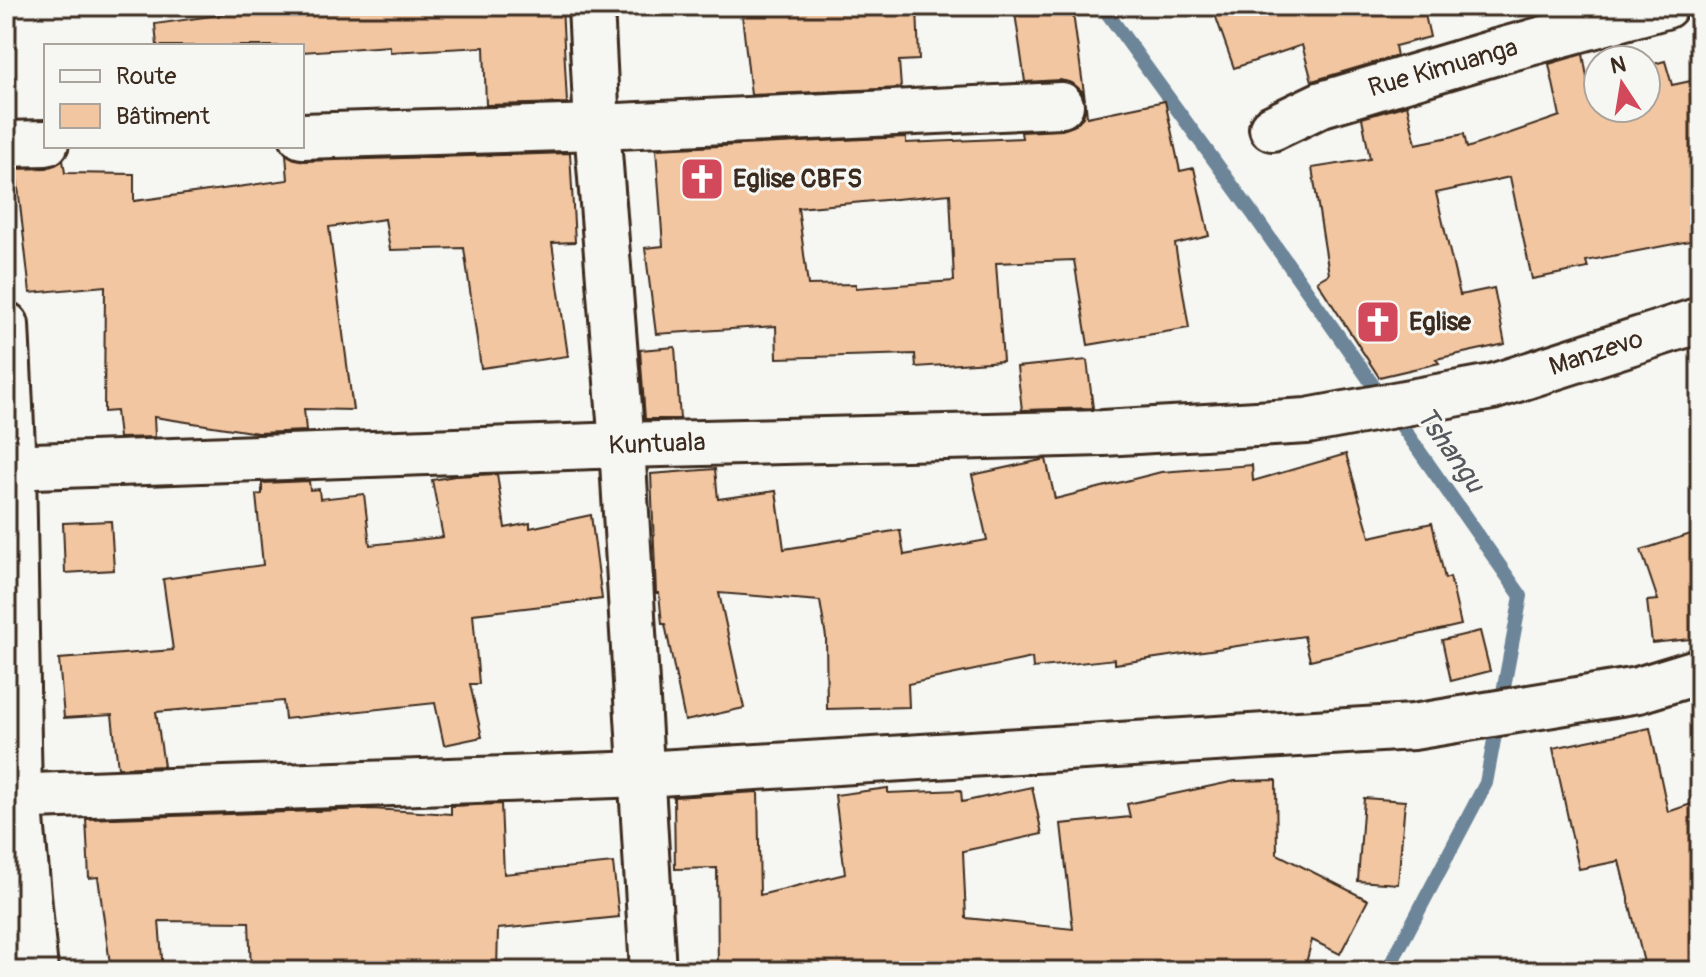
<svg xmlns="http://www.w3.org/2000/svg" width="1706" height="977" viewBox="0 0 1706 977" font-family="Pangolin,sans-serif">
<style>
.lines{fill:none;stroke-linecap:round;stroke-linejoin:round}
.stream{stroke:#6c8598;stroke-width:14}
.building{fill:#f2c6a1;stroke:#3b2a1e;stroke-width:2;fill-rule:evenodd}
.minor-casing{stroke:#3b2a1e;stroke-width:50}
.minor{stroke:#f6f6f2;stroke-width:44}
.labels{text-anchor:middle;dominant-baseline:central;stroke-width:6;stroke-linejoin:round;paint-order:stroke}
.street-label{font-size:26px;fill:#3b2a1e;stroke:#f6f6f2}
.poi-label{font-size:26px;font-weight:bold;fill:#3b2a1e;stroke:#f6f6f2;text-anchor:start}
.water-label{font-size:28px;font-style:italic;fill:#54575b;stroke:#f6f6f2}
</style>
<rect width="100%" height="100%" fill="#f6f6f2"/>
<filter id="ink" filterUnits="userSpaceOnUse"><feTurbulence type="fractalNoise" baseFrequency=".0125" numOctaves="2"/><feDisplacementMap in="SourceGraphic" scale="16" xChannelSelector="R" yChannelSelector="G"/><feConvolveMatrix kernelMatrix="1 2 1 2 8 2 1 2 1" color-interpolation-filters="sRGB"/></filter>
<g filter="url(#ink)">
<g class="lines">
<polyline class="stream" points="1102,6 1253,214 1521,596 1486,783 1387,971"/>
</g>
<g class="building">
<polygon points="240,6 562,6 567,103 486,105 484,47 390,52 390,46 302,52 302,46 157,46 155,24 240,12"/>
<polygon points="741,6 917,6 919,60 899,61 901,88 751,95"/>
<polygon points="1014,6 1072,6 1085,100 1082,91 1072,83 1060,80 1025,82"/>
<polygon points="1212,6 1423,6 1430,37 1395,46 1397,56 1312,81 1302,45 1234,68"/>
<polygon points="1583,54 1588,83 1598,80 1598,108 1646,108 1646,66 1665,61 1672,85 1700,79 1700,239 1586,261 1588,268 1532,279 1510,177 1436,193 1460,295 1494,288 1505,344 1436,359 1439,363 1379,377 1317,281 1329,274 1312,168 1370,159 1362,118 1407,105 1416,144 1464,134 1467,148 1560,116 1549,64"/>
<path d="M1165,101L1180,171L1194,168L1209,236L1175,244L1189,328L1088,345L1074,260L996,263L1003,361L916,367L915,354L777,358L776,326L656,334L645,248L663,246L656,149L906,137V143L1022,138L1021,132L1062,130L1074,126L1083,117L1086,106L1087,117ZM950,194L954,281L856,288V284L808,285L798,208Z"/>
<polygon points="570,153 575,242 552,243 568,356 481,368 464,248 390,250 385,219 329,227 353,410 304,409 306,431 258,433 154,417 155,437 119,438 116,411 104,412 105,286 30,293 16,169 47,168 63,160 65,173 134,174 134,201 288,180 286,154 303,161"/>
<polygon points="675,347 680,419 645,419 640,350"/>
<polygon points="1087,360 1093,408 1022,410 1017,367"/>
<polygon points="1346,454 1370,537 1432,523 1445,579 1450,577 1461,625 1310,660 1304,636 1115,664 1115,659 1033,668 1032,658 908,684 909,707 827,709 826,637 820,601 719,593 744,708 685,721 665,624 662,624 659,593 656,593 651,474 715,469 718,499 776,491 784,549 900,530 904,555 987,540 972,475 1046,459 1055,499 1161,472 1252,465 1253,481"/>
<polygon points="497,474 505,528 530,523 530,528 591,515 602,599 473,614 479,684 470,684 482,737 444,745 435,703 285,719 283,701 156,712 164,766 118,768 112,715 64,718 59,659 173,650 163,579 263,565 256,495 262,494 262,483 309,481 310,490 319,489 320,499 364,494 370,545 443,537 432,480 455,476"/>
<polygon points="111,521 114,570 65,573 63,523"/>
<polygon points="1700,531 1700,638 1652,643 1647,601 1658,600 1641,550"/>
<polygon points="1480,631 1490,671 1451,681 1442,640"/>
<polygon points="1650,728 1668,812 1700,801 1700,950 1693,952 1699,971 1646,971 1619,861 1579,869 1553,748"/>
<polygon points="1276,780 1277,854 1368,900 1340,954 1312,940 1304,971 718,971 717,868 675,869 674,797 758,792 760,895 845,874 835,795 888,788 888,793 961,790 962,802 1032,787 1042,834 963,851 966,918 1073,929 1061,824 1130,817 1127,804 1235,781"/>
<polygon points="1364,798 1405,801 1398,884 1358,881"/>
<polygon points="501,804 504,874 613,863 619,917 498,929 497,971 402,969 402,971 251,971 249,922 159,921 163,971 111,971 98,877 89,878 86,819 372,809 451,814 451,806"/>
</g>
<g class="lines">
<g class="minor-casing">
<g id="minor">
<polyline points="591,6 597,127 622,445 653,971"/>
<polyline points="1272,128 1322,104 1500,51 1665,6"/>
<polyline points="302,136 597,127 1061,105"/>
<polyline points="6,144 46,143"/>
<polyline points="6,325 13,467 19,797 35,971"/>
<polyline points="6,467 622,445 1103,433 1307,421 1492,387 1700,320"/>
<polyline points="6,797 642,774 1413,727 1638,690 1700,671"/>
</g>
</g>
<use href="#minor" class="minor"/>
</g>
</g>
<defs>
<g id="church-square" transform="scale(2.3)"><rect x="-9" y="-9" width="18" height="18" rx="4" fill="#d1495b" stroke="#f6f6f2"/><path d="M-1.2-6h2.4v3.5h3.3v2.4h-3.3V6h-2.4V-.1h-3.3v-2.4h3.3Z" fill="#fff"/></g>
</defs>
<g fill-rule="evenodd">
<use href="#church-square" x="702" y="179"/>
<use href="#church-square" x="1378" y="322"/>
</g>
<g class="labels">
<g class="street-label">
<text transform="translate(1443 68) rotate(-16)">Rue Kimuanga</text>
<text transform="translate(1596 353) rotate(-18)">Manzevo</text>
<text transform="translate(657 444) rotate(-2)">Kuntuala</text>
</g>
<g class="poi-label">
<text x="733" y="179">Eglise CBFS</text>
<text x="1409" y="322">Eglise</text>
</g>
<g class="water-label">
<text transform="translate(1450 450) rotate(55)">Tshangu</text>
</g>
</g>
<rect width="1706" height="977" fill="none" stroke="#f6f6f2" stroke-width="32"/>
<rect x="16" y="16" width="1674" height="945" fill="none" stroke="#3b2a1e" stroke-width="3" filter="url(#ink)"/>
<rect x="44" y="44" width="260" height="104" fill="#f6f6f2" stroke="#aba49d" stroke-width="2"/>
<rect x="60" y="70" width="40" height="12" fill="#f6f6f2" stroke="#aba49d" stroke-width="2"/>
<text x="116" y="84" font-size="24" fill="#3b2a1e">Route</text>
<rect x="60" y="104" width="40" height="24" fill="#f2c6a1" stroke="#aba49d" stroke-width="2"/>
<text x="116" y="124" font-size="24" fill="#3b2a1e">Bâtiment</text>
<g transform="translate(1622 84) rotate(348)"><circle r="38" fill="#f6f6f2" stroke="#aba49d" stroke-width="2"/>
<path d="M0-6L14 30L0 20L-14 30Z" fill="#d1495b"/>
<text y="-12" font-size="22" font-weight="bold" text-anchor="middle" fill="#3b2a1e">N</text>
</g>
</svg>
